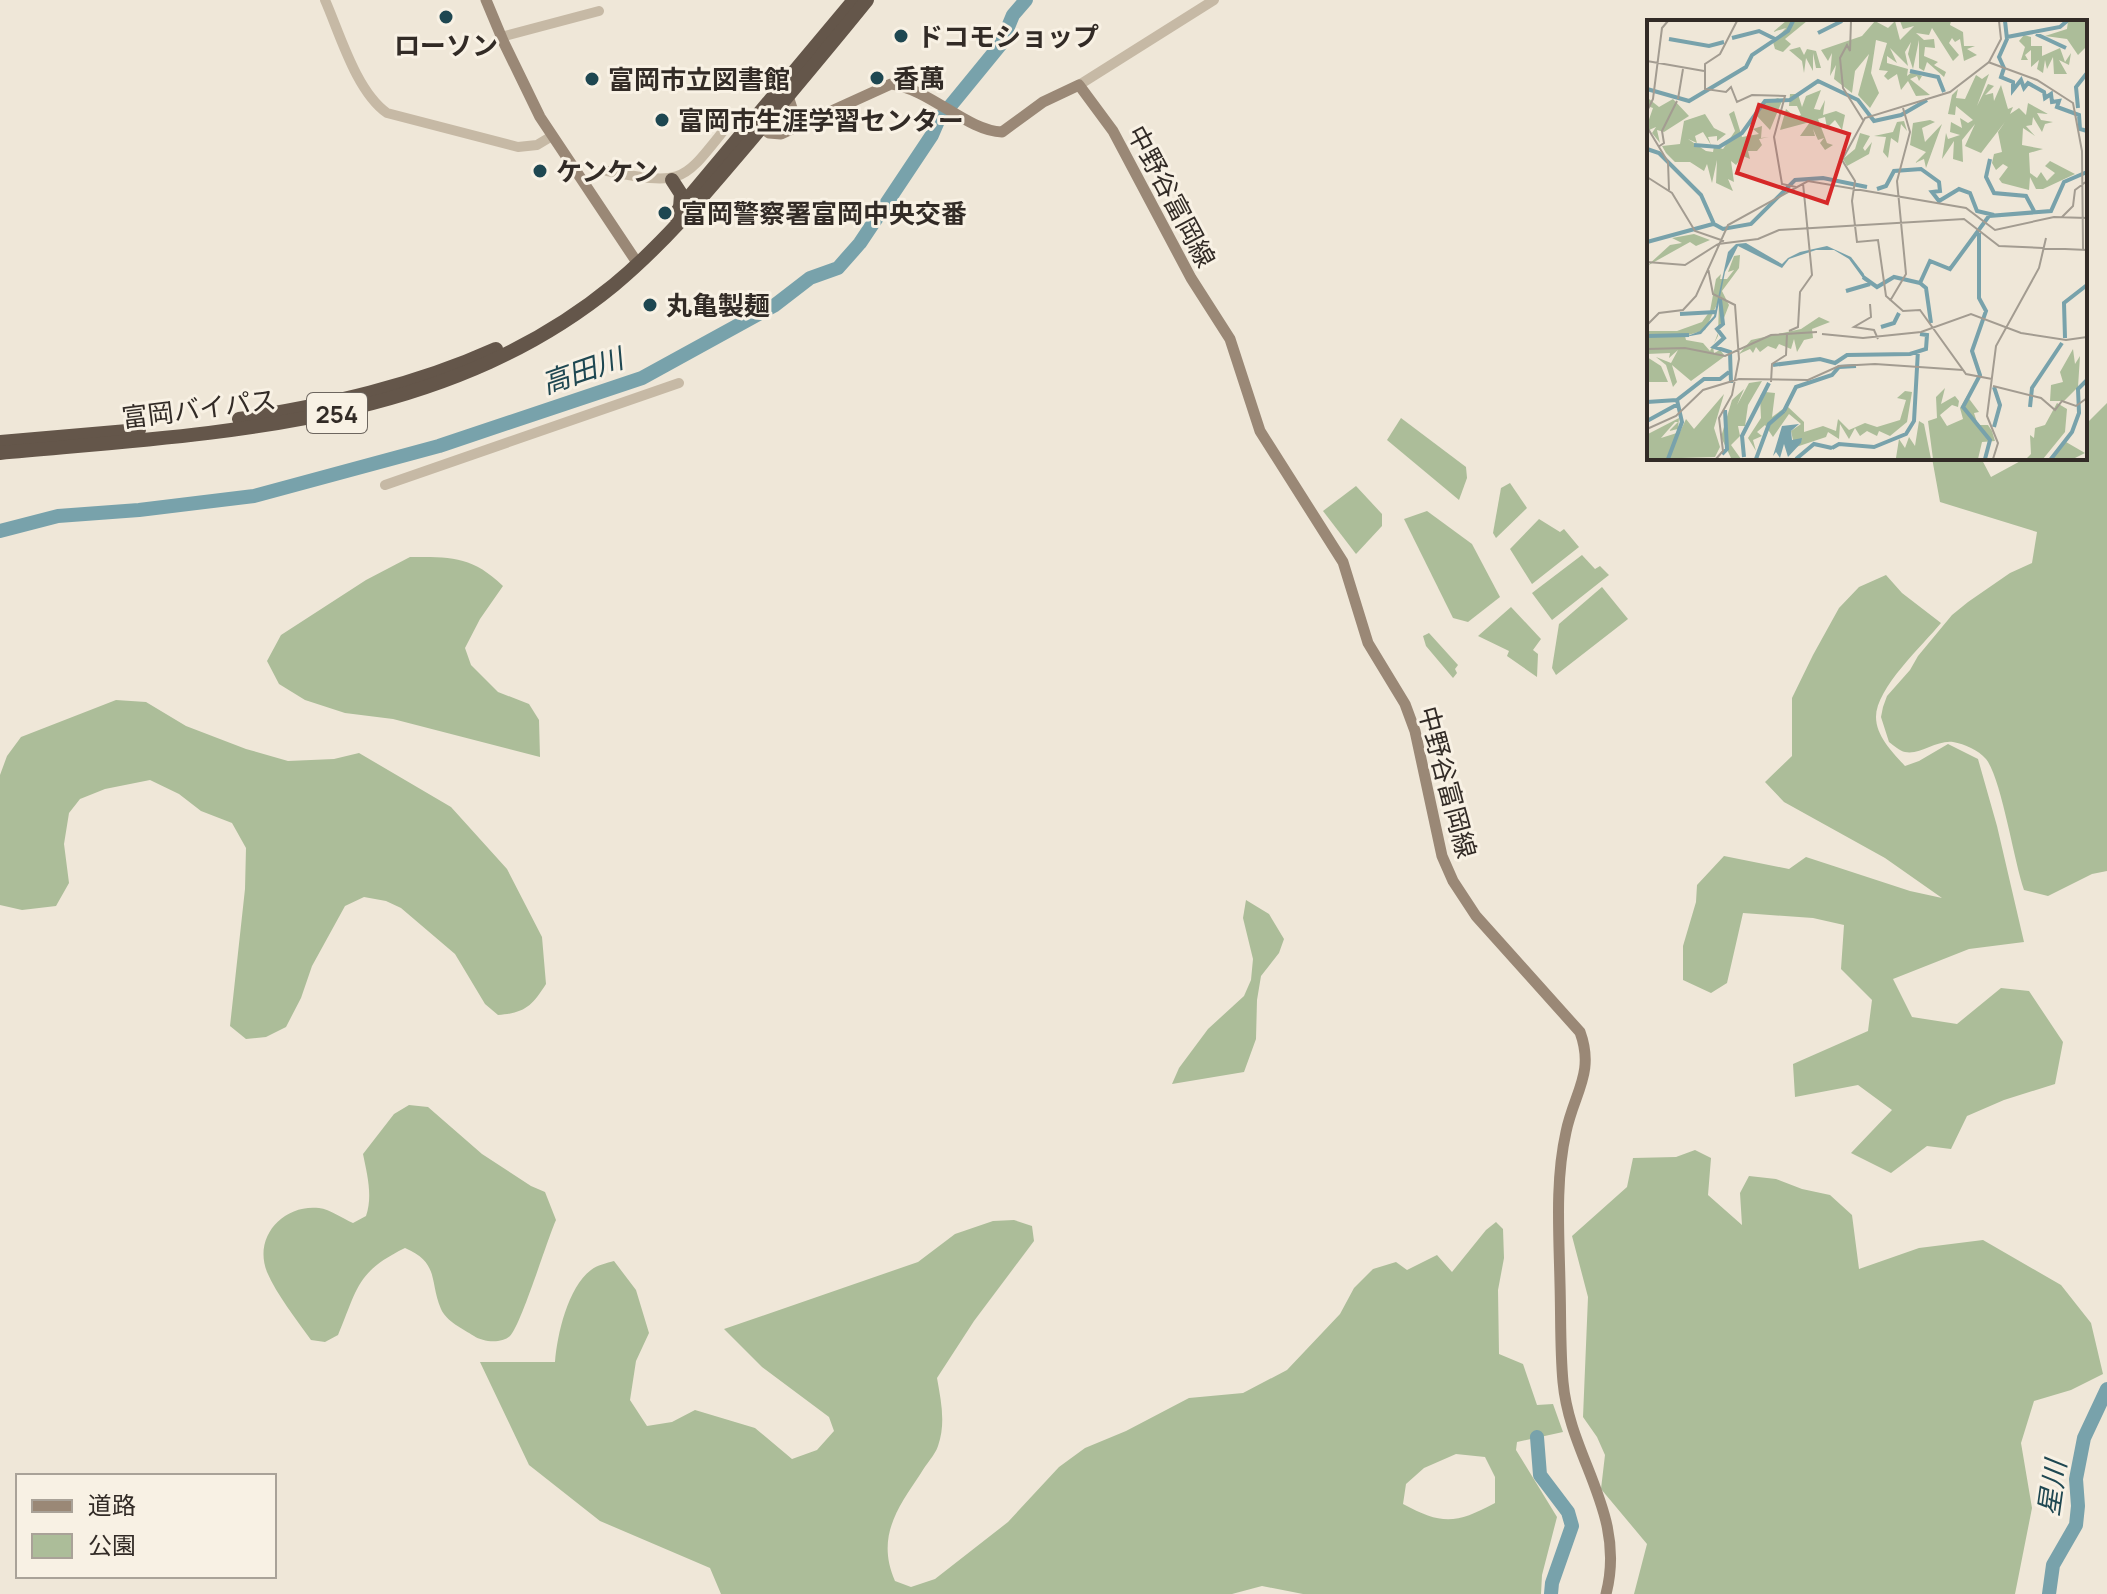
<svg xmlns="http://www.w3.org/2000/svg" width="2107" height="1594" viewBox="0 0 2107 1594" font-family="Manrope,'Noto Sans JP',sans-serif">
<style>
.green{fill:#acbd99;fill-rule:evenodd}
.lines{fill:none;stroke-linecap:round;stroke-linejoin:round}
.river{stroke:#78a2ab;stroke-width:14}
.tertiary{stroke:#c6b9a5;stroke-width:10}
.secondary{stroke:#9a8876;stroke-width:11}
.trunk{stroke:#64564a;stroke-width:14}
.poi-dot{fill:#1e4751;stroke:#f8f1e4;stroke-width:3}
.labels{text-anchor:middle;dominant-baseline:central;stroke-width:6;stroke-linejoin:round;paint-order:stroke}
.shield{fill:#f8f1e4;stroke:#6d665f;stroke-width:2}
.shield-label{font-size:24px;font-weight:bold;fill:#322b26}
.poi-label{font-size:26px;font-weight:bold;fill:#322b26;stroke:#f8f1e4;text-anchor:start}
.street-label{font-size:26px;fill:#322b26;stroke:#f8f1e4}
.water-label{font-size:28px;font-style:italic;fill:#1e4751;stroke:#f8f1e4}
.inset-river{fill:none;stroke:#78a2ab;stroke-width:4}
.inset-road{fill:none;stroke:#a39c91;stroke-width:2}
.view{fill:#d62828;fill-opacity:0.15;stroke:#d62828;stroke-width:4}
.inset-edge{fill:none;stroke:#322b26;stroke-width:4}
</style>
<rect width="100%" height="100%" fill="#efe7d8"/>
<g class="green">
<path d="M2107,403V871L2092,874L2048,896L2024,890C2014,861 2001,777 1986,759C1978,750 1965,744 1953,742C1936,740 1921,755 1905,752C1900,751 1893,745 1889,742L1881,717L1883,707L1887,696L1910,670L1918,656L1952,615L1968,602L2010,573L2032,563L2037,532L1940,502L1932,458H1981L1991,477L2026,458H2085V425Z"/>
<polygon points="1401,418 1466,467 1467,478 1459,500 1387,440"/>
<polygon points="1510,483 1527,508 1496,538 1493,533 1501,488"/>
<polygon points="1356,486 1382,514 1382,526 1356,554 1323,511"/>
<polygon points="1427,511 1472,544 1500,597 1468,622 1453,618 1404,519"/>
<polygon points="1539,519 1560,532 1564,529 1579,547 1532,584 1510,549"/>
<polygon points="1582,555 1595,569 1600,566 1609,575 1552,620 1532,593"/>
<path d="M410,557C451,557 472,556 503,586L480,619L465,648L471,665L498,692L529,704L539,720L540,757L393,719L345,713L305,700L279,684L267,661L281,635L366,580Z"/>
<path d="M1886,575L1902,593L1941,623C1923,645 1876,688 1876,717C1876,736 1893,753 1905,766L1919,761L1948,744L1978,759L1997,826L2024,942L1969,949L1893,979L1912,1017L1957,1024L2001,988L2029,991L2063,1042L2055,1084L2004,1100L1967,1116L1951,1149L1927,1146L1891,1173L1851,1153L1892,1110L1858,1085L1795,1097L1793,1064L1868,1031L1872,1000L1841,969L1844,925L1813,918L1743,913L1727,983L1711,993L1683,980V946L1696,902L1697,885L1724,856L1789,869L1806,857L1910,891L1942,898L1885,858L1784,802L1765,782L1792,756V698L1813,655L1839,608L1859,587Z"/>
<polygon points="1602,587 1628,619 1556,675 1552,668 1559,624"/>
<polygon points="1511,607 1541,639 1533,650 1538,654 1537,677 1507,656 1509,651 1478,636"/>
<polygon points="1429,633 1458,665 1455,669 1457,673 1453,678 1426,646 1423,636"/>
<path d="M116,700L146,702L186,726L246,749L288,761L334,759L359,753L451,807L507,869L542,937L546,984C532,1006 525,1013 498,1015L485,1004L455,954L401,908L386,901L364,897L345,906L312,966L301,998L286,1027L266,1037L246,1039L230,1026L245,889L246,848L232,823L201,811L179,794L150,780L105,789L80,799L69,813L64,844L69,883L56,906L22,910L0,905V775L7,756L21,737Z"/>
<polygon points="1246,900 1269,914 1284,939 1279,953 1261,976 1257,1000 1256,1039 1244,1072 1172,1084 1179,1068 1208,1029 1244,996 1251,980 1253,959 1243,918"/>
<path d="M409,1105L428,1107L482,1154L531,1186L545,1192L556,1220C547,1240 521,1325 510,1336C501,1344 483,1342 474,1336C463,1329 446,1321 441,1309C429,1281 440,1263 405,1248C356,1272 358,1288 338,1335L325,1342L311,1340C296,1319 277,1295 267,1272C253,1237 283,1204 319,1208C330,1209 343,1219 353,1223L366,1216C373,1196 367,1174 363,1154L394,1114Z"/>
<polygon points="1695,1150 1711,1158 1708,1195 1742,1225 1740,1193 1749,1176 1776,1179 1802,1189 1830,1195 1852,1215 1859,1269 1919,1248 1983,1240 2061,1285 2091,1323 2103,1374 2071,1390 2034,1401 2021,1443 2032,1508 2015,1594 1634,1594 1647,1544 1601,1489 1605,1455 1597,1437 1583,1417 1588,1297 1572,1236 1627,1187 1633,1158 1676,1157"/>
<path d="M1014,1220L1032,1226L1034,1241L974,1321L937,1378C941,1401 946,1423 938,1446C935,1455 926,1464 921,1473C897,1509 876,1537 895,1581L911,1587L935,1579L1008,1522L1059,1467L1085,1448L1126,1431L1189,1398L1243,1393L1287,1370L1340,1314L1354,1288L1373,1269L1396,1262L1407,1270L1437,1255L1452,1272L1486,1230L1496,1222L1503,1229L1504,1258L1498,1290L1499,1354L1523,1364L1537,1405L1553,1404L1563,1432L1517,1442L1516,1450L1557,1517L1542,1575L1541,1594H1303L1262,1586L1232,1594H721L710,1568L600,1521L529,1465L480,1362H555C557,1335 568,1287 591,1270C597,1265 607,1263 614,1261L636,1290L649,1333L636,1361L630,1400L647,1426L672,1422L695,1410L755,1428L792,1459L817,1450L834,1431L829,1417L762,1367L724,1329L918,1262L955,1234L993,1221ZM1456,1454L1485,1457L1495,1477V1503C1456,1524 1442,1525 1403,1504L1406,1484L1424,1468Z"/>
</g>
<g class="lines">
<g class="river">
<polyline points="0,531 58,516 139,510 254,496 439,446 642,378 775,305 810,278 838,268 860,243 932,135 938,121 1001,44 1013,15 1026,0"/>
<polyline points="1537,1437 1540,1475 1568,1512 1572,1526 1552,1583 1551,1594"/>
<polyline points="2049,1594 2053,1565 2076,1525 2078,1506 2076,1479 2084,1438 2107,1389"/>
</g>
<g class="tertiary">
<path d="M325,0C340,34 356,91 387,113L518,147L537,145L552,136"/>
<polyline points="501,37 599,11"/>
<polyline points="1079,85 1214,0"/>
<path d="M607,171C689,187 682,181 733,119L742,117L752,120"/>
<polyline points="385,485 679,383"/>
</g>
<g class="secondary">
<polyline points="486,0 504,43 540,117 638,264"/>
<polyline points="788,96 798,127"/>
<path d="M756,124L769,133L781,134L891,84C930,89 967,131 1002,132L1043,102L1079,85L1113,131L1191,278L1230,339L1260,431L1343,562L1368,643L1405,704L1415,731L1442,856L1453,881L1476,916L1580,1032C1595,1073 1574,1093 1566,1132C1555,1181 1559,1234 1560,1284C1561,1317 1560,1350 1563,1382C1570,1459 1627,1513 1606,1594"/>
</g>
<g class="trunk">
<polyline points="672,180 681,194 680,208"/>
<polyline points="674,215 854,0"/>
<path d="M239,419C328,405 414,386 496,349"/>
<polyline points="0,442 139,430"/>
<path d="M0,453C213,433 441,427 614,285C661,246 700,200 739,154C782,103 825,52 867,0"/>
</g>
</g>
<g class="poi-dot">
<circle cx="446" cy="17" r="8"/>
<circle cx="901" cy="36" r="8"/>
<circle cx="877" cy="78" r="8"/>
<circle cx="592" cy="79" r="8"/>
<circle cx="662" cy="120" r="8"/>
<circle cx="540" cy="171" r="8"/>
<circle cx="665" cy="213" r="8"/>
<circle cx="650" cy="305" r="8"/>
</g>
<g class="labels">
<rect class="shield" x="307" y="393" width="60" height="40" rx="6"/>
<g class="shield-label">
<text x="337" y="413">254</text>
</g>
<g class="poi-label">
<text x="917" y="36">ドコモショップ</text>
<text x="446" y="45" text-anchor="middle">ローソン</text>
<text x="893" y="78">香萬</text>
<text x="608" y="79">富岡市立図書館</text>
<text x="678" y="120">富岡市生涯学習センター</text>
<text x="556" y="171">ケンケン</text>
<text x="681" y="213">富岡警察署富岡中央交番</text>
<text x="666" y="305">丸亀製麺</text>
</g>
<g class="street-label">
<text transform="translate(1172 196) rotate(62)">中野谷富岡線</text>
<text transform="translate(199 408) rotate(-7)">富岡バイパス</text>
<text transform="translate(1448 782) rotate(75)">中野谷富岡線</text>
</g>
<g class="water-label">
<text transform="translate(582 370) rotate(-19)">高田川</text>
<text transform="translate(2051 1488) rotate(-82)">星川</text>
</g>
</g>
<g transform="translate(1647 20)">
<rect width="440" height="440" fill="#efe7d8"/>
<path d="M139,1H160L138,19L144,24L136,32L128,29L126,22L139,8L126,12ZM228,1L241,8L248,1L253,20L267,6L256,9L253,1H304L303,5L316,12L317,26H328L320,29L330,35L317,41L313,19L308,22L305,18L302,23L312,35L306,41L285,8L282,15L269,13L277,20L287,19L288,28L278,27L277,36L291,42L287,45L299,52L297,57L280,42L277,51L272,48V20L266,49L261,34L264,22L258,32L261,46L243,28L250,43L240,36V43L261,49L260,56L265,52L275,56L272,61L270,56L263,59L283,75L269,76L261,61L254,70L250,54L241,60L237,56L241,51L232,50L240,23L229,20L224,53L232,73L223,88L211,75L222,34L208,51L205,73L187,59L189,45L183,56L185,33L181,41L174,30L215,16ZM421,1H440V26L431,35L420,19L398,16L420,9ZM377,15L384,17V26H395V36L413,28L418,42L424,33L422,45L412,40L420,54H407L406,37L400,49L398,40L396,53L390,49L392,40L384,47V30L378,35L381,40H374L378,27L372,21ZM153,27L157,35L160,29L169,31L174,48H169L166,33V51L159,38L157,53L155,41L142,30ZM342,54L330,86L341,64L347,66L338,75L346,73L347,81L354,65L361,89L366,87L363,94L372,88L379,95L381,83L401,94L390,93L394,100L406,102L398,104L395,112L386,97L385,105L379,106L388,116L376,108L375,125L396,129L382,133L383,153L390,158L394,152L400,161L408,153L398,146L403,141L428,154L396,169H389L383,157L382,170L355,163L352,159L361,147L356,144L349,150L345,143L347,134L355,132L351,112L358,102L334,133L318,126L328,104L315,120L316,142L306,139L307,121L295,139L299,113L301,119L313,115L303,112L304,102L315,108L313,98L321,103L326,100L309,86L308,95L301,94L305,75L311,69L309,78L318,79L329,55L335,59ZM174,70L167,89L173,90L178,80L176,95L189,91L198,95L195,110L188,100L180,108L178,97L171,99L180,123L186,125L178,130L173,123L177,118L171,120L166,109L168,116H153L163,102L133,110L139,89L148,97L154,95L150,86H142L143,74H151L155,87L159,76ZM131,78L135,81L123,110L109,95L117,83ZM2,79L12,87L26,79L42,96L17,112L10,110L13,123L5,113L9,107L2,110L0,105L6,88L0,86ZM87,91L95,117L112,114L106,109L115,106L114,118L122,117L112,119L115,125L110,131H101L103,139L96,136L89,145L84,141L87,162L81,159L86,171L69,163L70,140L65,163L60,144L57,151L43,142H28L19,133L15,126L33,124L37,101L58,94L67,108L79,114L70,121V116L61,117L64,125L56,112L48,116L50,123L41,119L59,131L66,132L67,126L76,129L88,111L82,94ZM283,100L288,102L275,108L278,122L295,104L279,148L277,139L268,143L279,132L263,125L266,103ZM257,101L260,111L254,104L251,123L244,118L241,138L236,132L239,117L227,116L246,112L250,102ZM213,113L223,116L216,128L218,131L225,122L222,134L200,146L196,139L208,129ZM47,214L63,220L49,226L43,222L0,246L23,225L35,223L25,218ZM93,235L92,248L75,271L82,285L66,326L67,333L73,330L78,336L44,361L25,345L30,362L26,367L19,345L9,337L24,343L31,330L22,338L23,333L0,334V311H30L55,302L63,291L69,259L74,254L73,259H80L87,250L81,252L87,236ZM72,280L71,316L63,331L56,323L39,320L38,316L58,310ZM172,297L183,302L165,309L166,318L157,320L150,332L147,319L144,329L132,324L129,329L121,326L113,332L109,327L106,333L103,329L92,334L104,320L154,309ZM426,329L428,344L433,336L431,367L417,381H403L404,365L416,362L413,352ZM0,337L14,346L21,362H1L0,375ZM115,361L101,385L98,406H91L93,416L84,425L94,439H77L84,438L74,417L85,380L97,369L90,385L102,363ZM298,368L294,384L308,376L312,381L311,387L305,385L293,395L300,406L316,399L313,388L320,376L332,392L327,393L331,405H341L345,411L348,421L335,422L331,439H286L281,401L290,398L289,377ZM258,371L265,372L260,402L243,416L232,411L230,416L220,411L213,416L208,408L202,419L193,404L192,419L181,412L179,417L149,427L154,420H146L144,411L154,404L142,394L126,417L118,405L110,412L115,416L106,420L109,431L101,418L114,398L113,376L118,372L128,373L125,397L140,386L157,402V412L176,406L189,411L191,399L202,410L218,403L230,407L253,400L259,380L250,378ZM77,374L67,408L73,427L68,437L0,439L1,414L32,398L31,409L22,411L31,402H28L14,418L33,412L39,399L47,409ZM410,383L420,389L418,412L396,439H379L384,434L383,415L387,418L388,408L398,405ZM272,401L277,404L284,439H241L249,438L252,419L258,428L262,417L268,426ZM419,422L438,433L426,439H401Z" fill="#acbd99" fill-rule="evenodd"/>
<path d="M99,223L135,244L141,238L153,232L180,226L204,237L217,254L218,261L202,239L187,230H169L142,239L135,248L91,226L78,252L69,297L54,314L38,317L53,311L67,296L81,232L89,224ZM152,404L144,411L145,420L155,418L154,423L141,437L137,424L133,438L129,432L126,436L135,406Z" fill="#78a2ab"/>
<path class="inset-river" d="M358,1L360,19L352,37L357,48L354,57L366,62V70L374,60L377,68L381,63L397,72L398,78L404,74L405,82L412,81L410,87L432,95L433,109L440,111M171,13L195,1M389,14L419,28M360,17L413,7L420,1M85,18L112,11L128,19M22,19L62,26L77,22M263,51L291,57L297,72M0,69L42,81L99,47L105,35L141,11L146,1M431,88L429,67L440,53M47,125L72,127L95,113L118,81L143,80L171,61L211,80L227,101L254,95L280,80M0,129L12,133L54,175L67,204L76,209L104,204L148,160L176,158L220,167M343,139L339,157L347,173L379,176L387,191M230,169L239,166L247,151L274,149L292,162L293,171L285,172L292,181L312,169L323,173L330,191L347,195M332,213V278L339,291L325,331L333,355L316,387L343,420L338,439M0,222L66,204M216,257L230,267L247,257L273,263M273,263L279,268L284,303M273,263L283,241L303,249L342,196L404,191L417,162L440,152M199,271L223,264M73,279L76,304L70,309L77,318L67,327L83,332L84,363M33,294L69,292M234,307L247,303L252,293M0,316L42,315M418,318L417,283L440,265M126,345L173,339L188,343L200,335L263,334L279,329L280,315L273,314M347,367L353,385L347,407M0,382L30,380M383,387L385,368L415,323M137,391L149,367L185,355L192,347L209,346M0,401L31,384M185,428L192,424L227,427L259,414L267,401L271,330M75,434L80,429L78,390M97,437L95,416L122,363M21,439L35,402L30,380L57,359H73L82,352M109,439L122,404L137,391M149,439L167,424L185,428M404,439L425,412L432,393L431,369L440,360"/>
<path class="inset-road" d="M90,1L73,34L58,44V69L79,72L84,67L90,82L105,75L138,76L127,117L135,164L149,167M204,1L203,31L200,25L193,38L196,68L216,100M0,41L57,51M341,42L390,60L426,83L435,131L436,230M31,79L36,49M0,91L6,79L15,8L21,1M0,107L21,142L22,170M11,127L17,123L15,111L30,81M0,157L25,173L48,211L77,221M415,197L426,186L428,170L440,161M71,224L111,219L132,210L317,199L352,226L440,230M0,242L38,245L71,224M61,248L66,274L88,285L92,339L85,375L72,398L76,431L69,439M243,281L259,254L250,161L263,112L256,88M223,284L224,297L207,307L227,310L231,319M0,305L12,293L36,290L49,276L81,205L161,161L319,188L348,210L407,197L440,198M142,311L151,307L153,272L165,255L156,163M175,314L216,318L274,312L324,294L374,313L419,320L440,317M0,329L38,328L78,336L124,315L170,312M345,359L319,354L273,290L256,291L239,276L231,220L210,222L205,181L208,161L195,140L218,98L303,72L342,42L354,19L352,1M124,362L125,344L139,335L140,314M346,366L394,378L408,390L415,381L429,386L440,378M0,409L29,396L56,370L92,359L161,360L192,346L228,344L316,350M346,439L351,423L340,396L349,326L392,248L399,218"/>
<path class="view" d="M112,85L202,114L180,183L90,153Z"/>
<rect width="440" height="440" class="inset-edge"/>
</g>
<rect x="16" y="1474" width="260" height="104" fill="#f8f1e4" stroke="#a9a298" stroke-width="2"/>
<rect x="32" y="1500" width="40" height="12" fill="#9a8876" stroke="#a9a298" stroke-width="2"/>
<text x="88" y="1514" font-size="24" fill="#322b26">道路</text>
<rect x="32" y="1534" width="40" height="24" fill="#acbd99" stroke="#a9a298" stroke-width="2"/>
<text x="88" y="1554" font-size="24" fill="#322b26">公園</text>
</svg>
